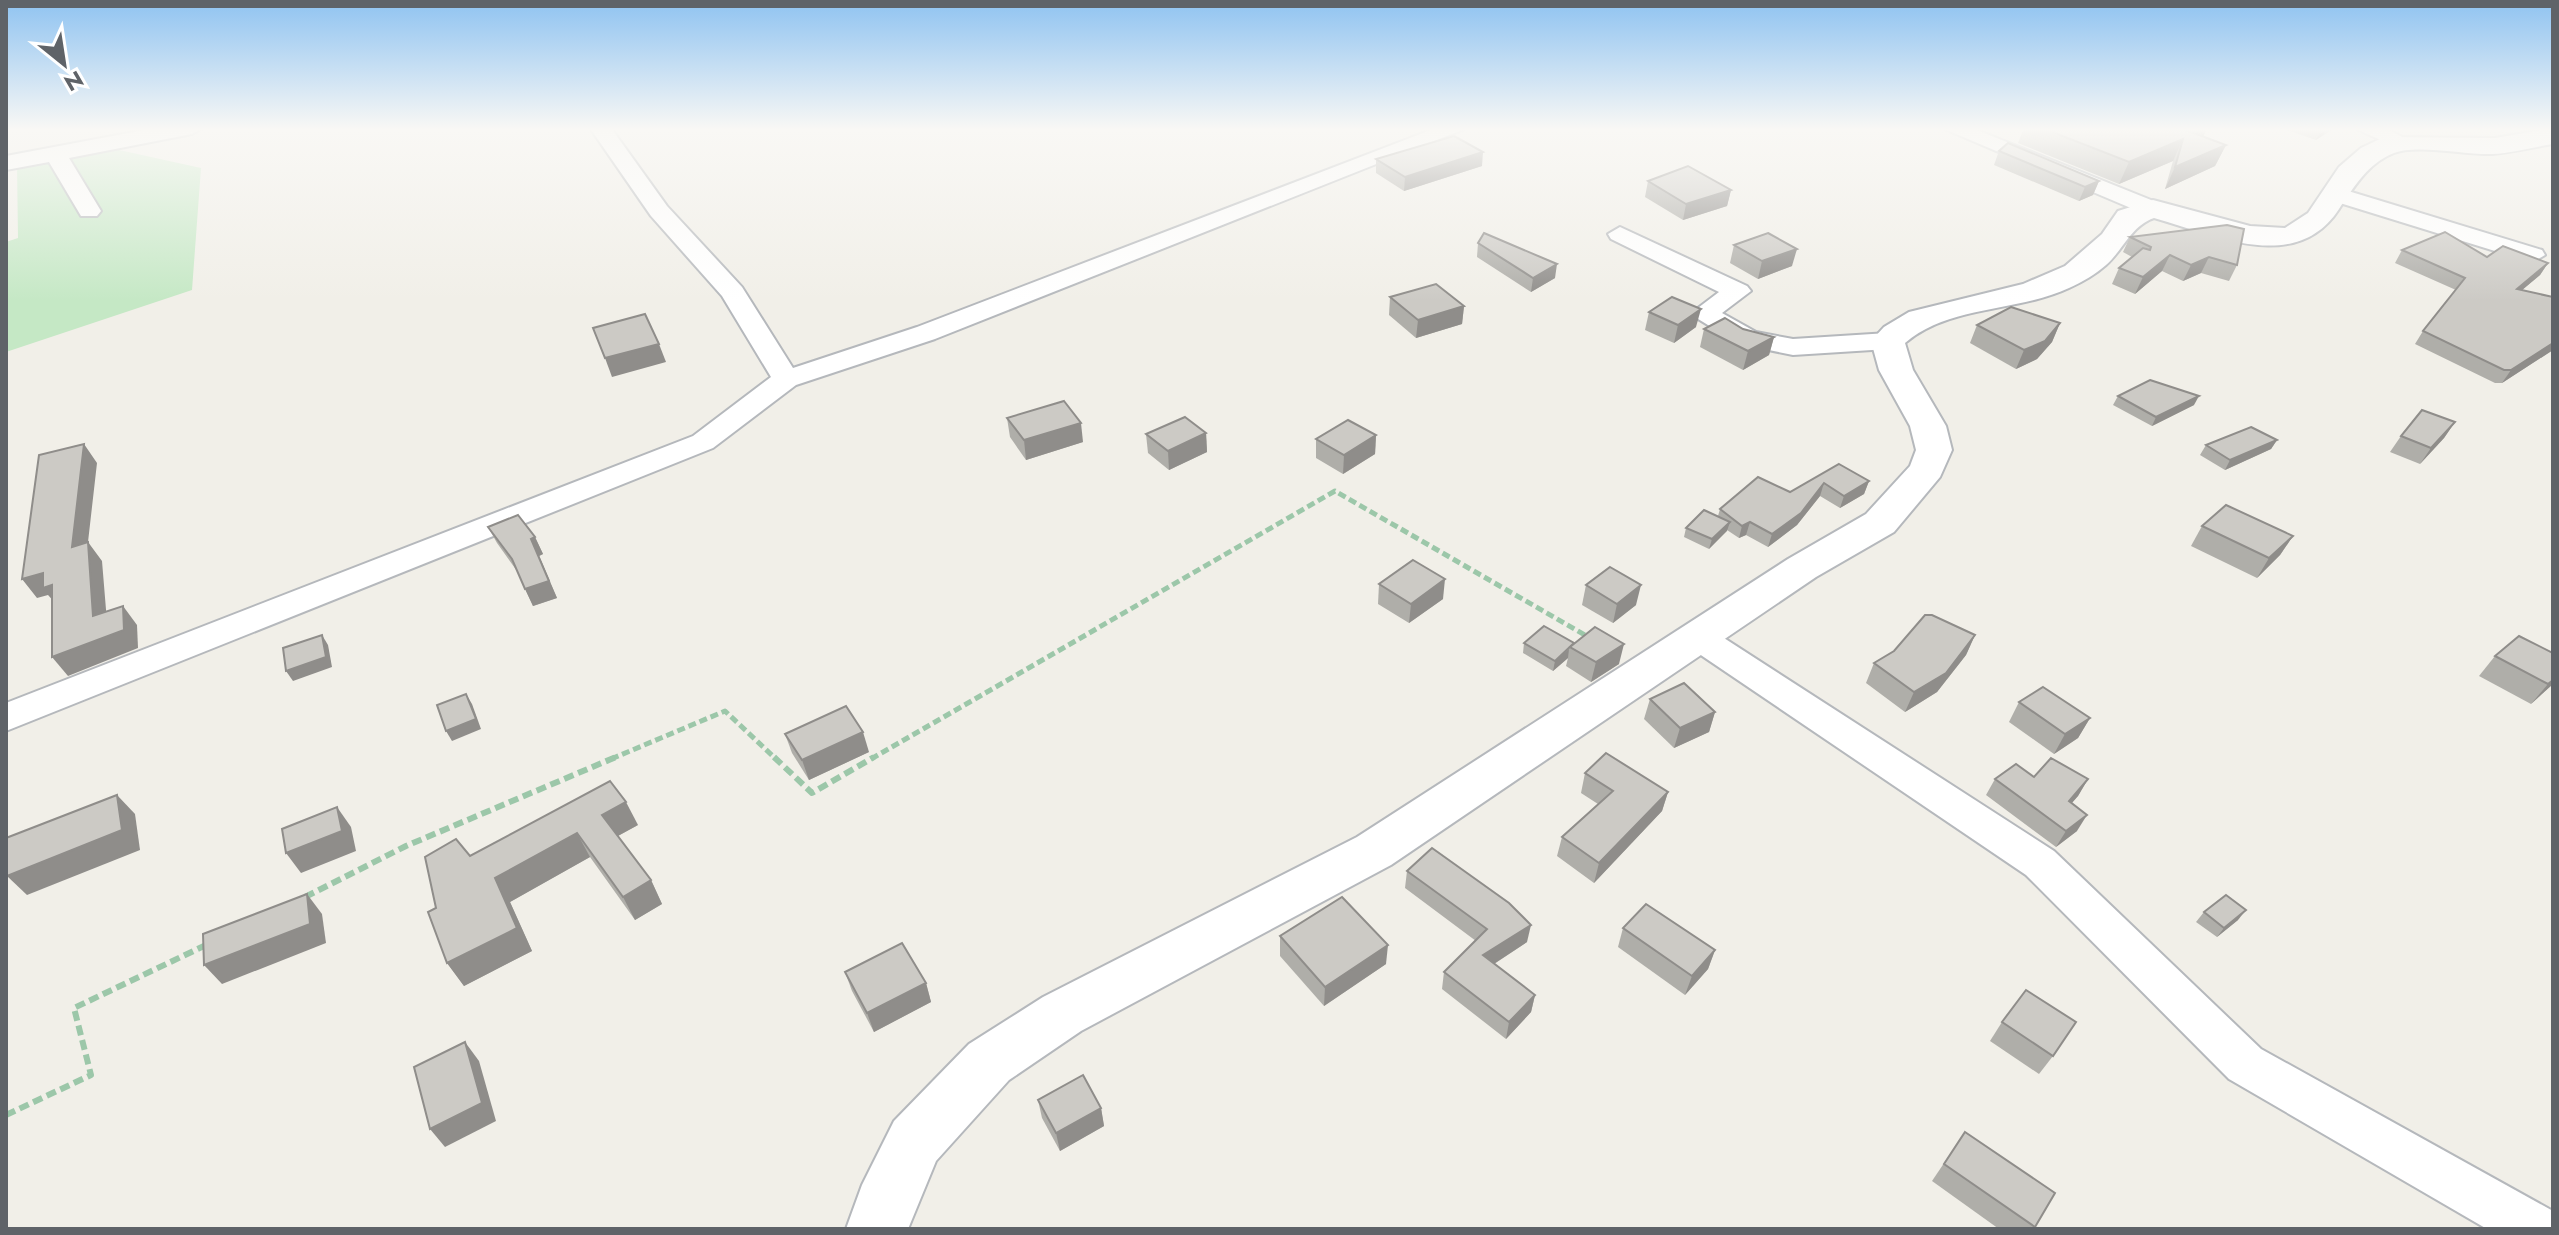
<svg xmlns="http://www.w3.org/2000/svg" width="2559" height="1235" viewBox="0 0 2559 1235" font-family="Jost,sans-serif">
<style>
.green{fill:#c5e8c5}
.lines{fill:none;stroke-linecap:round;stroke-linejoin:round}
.minor-casing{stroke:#b5b8bc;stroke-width:4}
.tertiary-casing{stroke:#b5b8bc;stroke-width:4}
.path-far1{stroke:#9cc7a9;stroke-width:5;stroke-dasharray:8 4;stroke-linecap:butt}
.path{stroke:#9cc7a9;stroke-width:6;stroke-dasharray:10 5;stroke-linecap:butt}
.minor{fill:#fff;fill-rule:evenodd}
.tertiary{fill:#fff;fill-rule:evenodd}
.wall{fill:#afaea9}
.shaded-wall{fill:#8f8d8a}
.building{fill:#cccac5;stroke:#8f8d8a;stroke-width:2}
</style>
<rect width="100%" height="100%" fill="#f1efe8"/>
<polygon class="green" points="110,148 201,168 192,290 6,352 6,242 18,238 17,165"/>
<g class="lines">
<g class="minor-casing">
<g id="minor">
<polygon points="155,128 202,128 192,134 69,158 101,211 97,216 81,216 49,162 6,170 6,156"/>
<polygon points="590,128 611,128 667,206 742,287 793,368 917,327 1436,128 1467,128 935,339 796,385 713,448 6,731 6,703 693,436 771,377 722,296 651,216"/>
<polygon points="1942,128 1972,128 2161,204 2165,209 2153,216 2145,214"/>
<polygon points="2354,128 2385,128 2414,143 2403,150"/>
<polygon points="2335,187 2542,250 2545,255 2533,262 2524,260 2327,199 2323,194 2327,189"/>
<polygon points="1620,227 1747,286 1751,291 1722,313 1756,332 1793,339 1888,333 1897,335 1901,341 1897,347 1888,349 1793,355 1739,344 1690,314 1719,292 1611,239 1608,234"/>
<polygon points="1698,625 1710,629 2054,851 2261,1049 2553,1211 2553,1229 2487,1229 2229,1079 2026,875 1686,645 1681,637 1686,629"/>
</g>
</g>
<g class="tertiary-casing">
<path id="tertiary" d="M2553,128V144C2533,147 2512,153 2492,154C2467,155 2416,144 2394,153C2368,163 2354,187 2339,209C2296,275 2215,235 2154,218C2131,226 2124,249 2106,265C2096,274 2082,282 2069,288C2018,312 1949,305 1905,343L1913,370L1946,426L1952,450L1940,477L1894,532L1816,577L1391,865L1081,1031L1009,1080L936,1161L908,1229H846L862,1185L894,1121L969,1044L1043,997L1357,837L1788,559L1866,514L1910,466L1916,450L1910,426L1879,370L1871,341L1884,327L1909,312L2023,284L2065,266L2102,234L2118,211L2153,200L2250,226L2285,228L2308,213L2339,167L2361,148L2384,137L2495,138Z"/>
</g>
<g class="path-far1">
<polyline points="611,759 725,711 776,759"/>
<polyline points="871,759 1335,491 1590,638"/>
</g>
<g class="path">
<polyline points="774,757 812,793 874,757"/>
<polyline points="305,897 406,846 616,757"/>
<polyline points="6,1115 91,1075 74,1008 206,945"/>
</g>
<use href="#minor" class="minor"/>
<use href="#tertiary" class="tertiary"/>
</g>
<g class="wall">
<polygon points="2024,128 2207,128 2203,137 2226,145 2215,166 2165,189 2173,161 2119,184 2018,143"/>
<polygon points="2281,128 2334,128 2316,140"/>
<polygon points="1999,151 2099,181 2093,195 2079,201 1994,165"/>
<polygon points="1376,159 1482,166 1404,191 1376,173"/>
<polygon points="1648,181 1731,190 1727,206 1683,220 1645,197"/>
<polygon points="2227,225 2237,265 2229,281 2201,273 2183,281 2162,271 2135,294 2112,284 2119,268 2132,257 2123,252 2130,237"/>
<polygon points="1478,243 1555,278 1531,292 1477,257"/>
<polygon points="1734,245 1792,266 1758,279 1730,263"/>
<polygon points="2402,250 2548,263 2540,275 2522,290 2553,297 2553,350 2502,383 2495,383 2415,344 2423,331 2456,290 2395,263"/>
<polygon points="1390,297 1464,306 1462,324 1416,338 1389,315"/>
<polygon points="1649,312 1696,327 1674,343 1645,330"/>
<polygon points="2060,323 2052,342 2037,359 2016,369 1970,343 1977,325"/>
<polygon points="1704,329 1743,329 1774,337 1769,355 1743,370 1700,347"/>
<polygon points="2118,396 2194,405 2152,426 2113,405"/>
<polygon points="1007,418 1083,442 1026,460 1010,437"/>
<polygon points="2455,422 2444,438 2420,464 2390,452 2401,436"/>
<polygon points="1206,433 1207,452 1169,470 1148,453 1146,434"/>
<polygon points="1376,435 1375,454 1343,474 1316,458 1316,439"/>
<polygon points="2277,440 2271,449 2225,470 2200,455 2206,445"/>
<polygon points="1839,464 1869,481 1864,494 1840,508 1820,496 1797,525 1768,547 1746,535 1739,538 1727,530 1709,549 1684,537 1686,528 1718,516 1720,509 1790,492"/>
<polygon points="2202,526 2293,536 2280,555 2257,578 2191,546"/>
<polygon points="488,527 535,537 543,554 539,556 557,598 533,606 517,571 497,543"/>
<polygon points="1379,584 1443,599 1409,623 1378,604"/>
<polygon points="1586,585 1636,605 1613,623 1582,605"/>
<polygon points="1975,635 1966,655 1937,692 1905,712 1866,683 1874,663"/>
<polygon points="1524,643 1574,643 1619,664 1591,682 1566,666 1568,658 1553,671 1523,653"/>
<polygon points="2553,653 2553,684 2531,704 2479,676 2495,656"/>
<polygon points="1650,699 1715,712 1709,732 1674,748 1644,719"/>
<polygon points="2019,702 2090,718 2078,738 2054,754 2009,722"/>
<polygon points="785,734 869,752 809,780 792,753"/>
<polygon points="1585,773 1668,792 1662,811 1594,883 1557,856 1562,837 1598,804 1581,793"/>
<polygon points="2034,777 2088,779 2078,796 2071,803 2077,831 2056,847 1986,795 1995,779"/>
<polygon points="638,825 618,836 651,880 662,904 635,920 590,857 510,902 532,951 464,986 447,963 436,908 470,856"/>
<polygon points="1407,871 1527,942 1494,964 1535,995 1531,1012 1506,1039 1442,989 1444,972 1476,941 1405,888"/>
<polygon points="2204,912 2238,920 2217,937 2196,922"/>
<polygon points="1623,928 1715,950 1708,969 1685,995 1618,947"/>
<polygon points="1280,936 1386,964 1324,1006 1280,956"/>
<polygon points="845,972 926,983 931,1002 874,1032 852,991"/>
<polygon points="2002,1022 2053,1056 2039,1074 1990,1041"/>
<polygon points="1038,1100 1101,1108 1104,1126 1060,1151 1042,1118"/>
<polygon points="1965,1132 2055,1193 2034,1229 1999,1229 1932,1181"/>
</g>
<g class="shaded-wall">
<polygon points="2185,128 2207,128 2202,139 2183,139 2173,161 2119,184 2129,162"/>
<polygon points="2322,128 2334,128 2316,140"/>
<polygon points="2226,145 2215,166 2165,189 2175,167"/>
<polygon points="1483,152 1482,166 1404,191 1405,177"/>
<polygon points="2099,181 2093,195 2079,201 2085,187"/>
<polygon points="1731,190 1727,206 1683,220 1686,204"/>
<polygon points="1797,249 1792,266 1758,279 1762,261"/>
<polygon points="2170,255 2162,271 2135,294 2143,277"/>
<polygon points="2209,257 2201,273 2183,281 2191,265"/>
<polygon points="2548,263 2540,275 2509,301 2517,289"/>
<polygon points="1557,264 1555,278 1531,292 1533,278"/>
<polygon points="1464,306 1462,324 1416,338 1418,320"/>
<polygon points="1701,309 1696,327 1674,343 1678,325"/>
<polygon points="2060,323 2052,342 2037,359 2016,369 2024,350"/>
<polygon points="1774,337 1769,355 1743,370 1748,351"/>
<polygon points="2553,343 2553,350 2502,383 2511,370"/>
<polygon points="659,344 666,362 612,377 605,358"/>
<polygon points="2199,396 2194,405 2152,426 2156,417"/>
<polygon points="2455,422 2444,438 2420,464 2431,448"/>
<polygon points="1081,423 1083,442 1026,460 1024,440"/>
<polygon points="1206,433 1207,452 1169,470 1168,451"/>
<polygon points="1376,435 1375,454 1343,474 1344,455"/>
<polygon points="2277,440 2271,449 2225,470 2230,460"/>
<polygon points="84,444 97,463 88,542 102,561 108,634 93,616 72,547"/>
<polygon points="1869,481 1864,494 1840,508 1844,496"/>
<polygon points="1824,483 1820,496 1797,525 1768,547 1772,534"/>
<polygon points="1730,522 1727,531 1709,549 1712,539"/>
<polygon points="1750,522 1746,535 1739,538 1742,526"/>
<polygon points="2293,536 2280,555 2257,578 2269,558"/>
<polygon points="535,537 543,554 539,556 557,598 533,606 525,589 531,539"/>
<polygon points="43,573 67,604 58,606 48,595 37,598 22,579"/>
<polygon points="1445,579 1443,599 1409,623 1411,604"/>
<polygon points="1641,585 1636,605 1613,623 1617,604"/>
<polygon points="123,606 137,625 138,648 68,676 52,657"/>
<polygon points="322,635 328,645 332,667 293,681 286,671"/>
<polygon points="1975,635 1966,655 1937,692 1905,712 1914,692"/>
<polygon points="1624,644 1619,664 1591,682 1596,662"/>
<polygon points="1569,649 1568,658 1553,671 1555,661"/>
<polygon points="2553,680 2553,684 2531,704 2548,684"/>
<polygon points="466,694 472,704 481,729 452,741 446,731"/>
<polygon points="1715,712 1709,732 1674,748 1680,728"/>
<polygon points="2090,718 2078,738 2054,754 2065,734"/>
<polygon points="863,732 869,752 809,780 802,760"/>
<polygon points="2088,779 2078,796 2059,818 2069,801"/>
<polygon points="1668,792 1662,811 1594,883 1599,863"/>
<polygon points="117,795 135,814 140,850 27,895 7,876"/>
<polygon points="626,802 638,825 614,838 602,815"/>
<polygon points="337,807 351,827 356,851 301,873 286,853"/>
<polygon points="2087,815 2077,831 2056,847 2066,831"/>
<polygon points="577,833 590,857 510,902 532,951 464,986 447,963 495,878"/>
<polygon points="651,880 662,904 635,920 623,897"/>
<polygon points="307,894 322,914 326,943 222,984 204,965"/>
<polygon points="2246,910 2238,920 2217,937 2224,928"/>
<polygon points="1531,925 1527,942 1480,973 1483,955"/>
<polygon points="1388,945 1386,964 1324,1006 1325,987"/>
<polygon points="1715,950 1708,969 1685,995 1692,976"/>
<polygon points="926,983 931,1002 874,1032 867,1013"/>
<polygon points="1535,995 1531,1012 1506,1039 1509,1022"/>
<polygon points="465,1042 479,1061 496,1121 445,1147 430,1129"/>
<polygon points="1101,1108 1104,1126 1060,1151 1056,1133"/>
</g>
<g class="building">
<polygon points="2042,128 2185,128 2183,129 2226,145 2175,167 2183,139 2129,162"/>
<polygon points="1454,136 1483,152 1405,177 1376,159"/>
<polygon points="2008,143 2099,181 2085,187 1999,151"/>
<polygon points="1688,166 1731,190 1686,204 1648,181"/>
<polygon points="2227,225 2244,229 2237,265 2209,257 2191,265 2170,255 2143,277 2119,268 2143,248 2150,250 2151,247 2130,237"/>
<polygon points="2445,232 2487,257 2503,246 2548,263 2517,289 2553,297 2553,343 2511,370 2504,370 2423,331 2465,278 2402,250"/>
<polygon points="1484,233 1557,264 1533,278 1478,243"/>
<polygon points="1768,233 1797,249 1762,261 1734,245"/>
<polygon points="1436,284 1464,306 1418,320 1390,297"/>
<polygon points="1672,297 1701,309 1678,325 1649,312"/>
<polygon points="2011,307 2060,323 2045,341 2024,350 1977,325"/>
<polygon points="645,314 659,344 605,358 593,328"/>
<polygon points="1725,318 1743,329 1774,337 1748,351 1704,329"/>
<polygon points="2150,380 2199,396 2156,417 2118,396"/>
<polygon points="1064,401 1081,423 1024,440 1007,418"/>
<polygon points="2422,410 2455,422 2431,448 2401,436"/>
<polygon points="1185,417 1206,433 1168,451 1146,434"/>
<polygon points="1348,420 1376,435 1344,455 1316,439"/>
<polygon points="2251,427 2277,440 2230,460 2206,445"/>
<polygon points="84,444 72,547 88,542 93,616 123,606 124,630 52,657 52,585 43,588 43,573 22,579 39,455"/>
<polygon points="1839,464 1869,481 1844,496 1824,483 1801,513 1772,534 1750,522 1742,526 1720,509 1758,477 1790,492"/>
<polygon points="2226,505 2293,536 2269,558 2202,526"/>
<polygon points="1704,510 1730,522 1712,539 1686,528"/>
<polygon points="518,515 535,537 531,539 549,581 525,589 512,559 488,527"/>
<polygon points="1413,560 1445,579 1411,604 1379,584"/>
<polygon points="1610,567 1641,585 1617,604 1586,585"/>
<polygon points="1925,615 1932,615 1975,635 1946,673 1914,692 1874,663 1894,651"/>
<polygon points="1544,626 1574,643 1555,661 1524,643"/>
<polygon points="1595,627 1624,644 1596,662 1570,647"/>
<polygon points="322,635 326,657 286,671 283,648"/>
<polygon points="2519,636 2553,653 2553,680 2548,684 2495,656"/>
<polygon points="1684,683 1715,712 1680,728 1650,699"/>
<polygon points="2043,687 2090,718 2065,734 2019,702"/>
<polygon points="466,694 476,719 446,731 437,705"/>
<polygon points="846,706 863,732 802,760 785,734"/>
<polygon points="1606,753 1668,792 1599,863 1562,837 1613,791 1585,773"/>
<polygon points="2051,758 2088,779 2069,801 2087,815 2066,831 1995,779 2016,764 2034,777"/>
<polygon points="610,781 626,802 602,815 651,880 623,897 577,833 495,878 517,928 447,963 428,912 436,908 425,857 456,839 470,856"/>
<polygon points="117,795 122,830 7,876 6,838"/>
<polygon points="337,807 342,831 286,853 282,829"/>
<polygon points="1432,848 1509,903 1531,925 1483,955 1535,995 1509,1022 1444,972 1487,929 1407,871"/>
<polygon points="307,894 310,924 204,965 203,934"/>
<polygon points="2226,895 2246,910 2224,928 2204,912"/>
<polygon points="1342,897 1388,945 1325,987 1280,936"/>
<polygon points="1646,904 1715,950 1692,976 1623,928"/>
<polygon points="902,943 926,983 867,1013 845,972"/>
<polygon points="2026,990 2076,1022 2053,1056 2002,1022"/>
<polygon points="465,1042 482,1103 430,1129 414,1067"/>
<polygon points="1083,1075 1101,1108 1056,1133 1038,1100"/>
<polygon points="1965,1132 2055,1193 2035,1227 1944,1164"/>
</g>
<linearGradient id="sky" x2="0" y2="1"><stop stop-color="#8fc3f1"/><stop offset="0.43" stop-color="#f9f8f5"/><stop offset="1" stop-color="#f9f8f5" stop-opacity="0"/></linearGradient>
<rect width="2559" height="301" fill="url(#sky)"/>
<rect width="2559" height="1235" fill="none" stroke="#5f6368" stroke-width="16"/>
<g transform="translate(64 64) rotate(150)" stroke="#ffffff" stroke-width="6" paint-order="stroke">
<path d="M0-6L14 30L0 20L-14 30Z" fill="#5f6368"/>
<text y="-12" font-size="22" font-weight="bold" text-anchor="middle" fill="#5f6368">N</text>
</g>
</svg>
